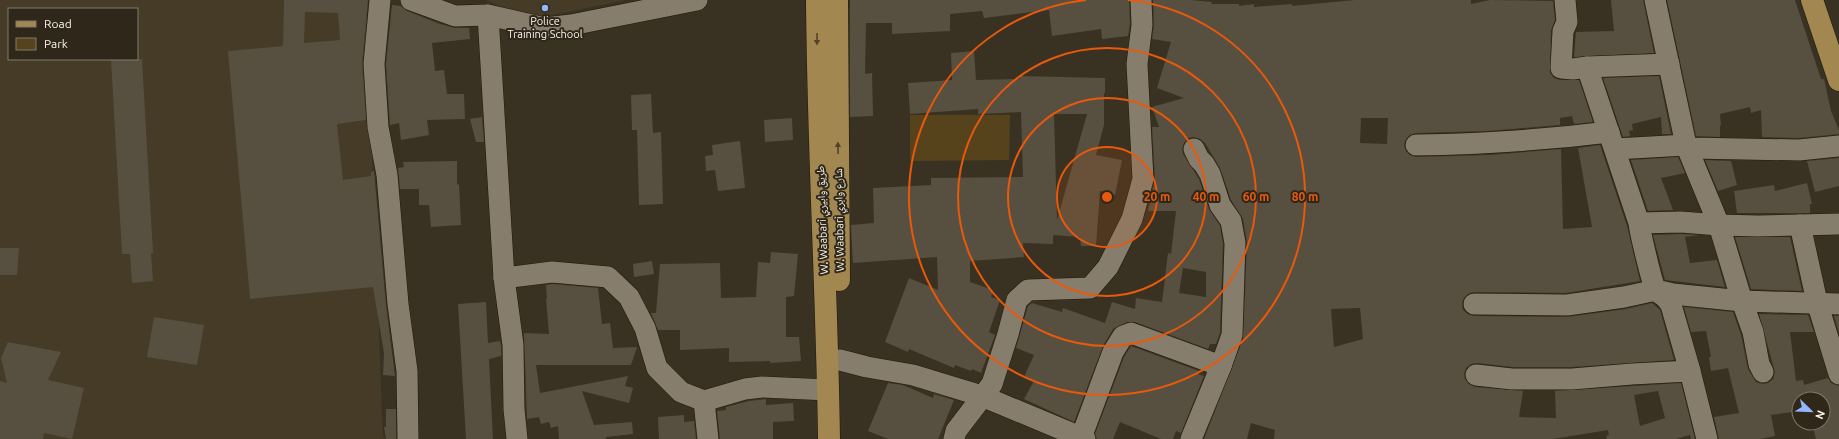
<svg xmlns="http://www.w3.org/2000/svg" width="1839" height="439" viewBox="0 0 1839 439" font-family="Ubuntu,'Noto Naskh Arabic',sans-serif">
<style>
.built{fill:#463b26;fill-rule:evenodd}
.green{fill:#56431b}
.building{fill:#574f40;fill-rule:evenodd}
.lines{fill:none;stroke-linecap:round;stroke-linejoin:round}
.minor-casing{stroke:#20190c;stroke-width:22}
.major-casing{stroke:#20190c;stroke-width:23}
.minor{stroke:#867d6d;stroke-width:21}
.major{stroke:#a28751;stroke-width:22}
.oneway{fill:#52442a}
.ring{fill:none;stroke:#e8590c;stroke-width:2}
.poi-dot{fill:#93b7fd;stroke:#2f281a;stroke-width:1.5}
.labels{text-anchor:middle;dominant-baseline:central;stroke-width:4;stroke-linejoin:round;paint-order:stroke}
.poi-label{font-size:11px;fill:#f9f4eb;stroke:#2f281a}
.street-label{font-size:11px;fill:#f9f4eb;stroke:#2f281a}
.centre{fill:#e8590c;stroke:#2f281a;stroke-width:2}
.ring-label{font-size:12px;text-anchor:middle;font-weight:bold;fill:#e8590c;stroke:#2f281a;stroke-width:4;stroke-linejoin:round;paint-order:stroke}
</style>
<rect width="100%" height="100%" fill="#393223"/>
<g class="built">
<path d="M0,0H366L383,437L386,439H0ZM9,9H137V59H9Z"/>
<polygon points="486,0 626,0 543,17 513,13"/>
</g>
<polygon class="green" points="910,115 1010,115 1009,160 910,161"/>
<g class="building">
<path d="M284,0H368L362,63L366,120L337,124L343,180L371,176V172L374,171L386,305L395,376L383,375L384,353L373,287L250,299L228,51L283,46ZM305,12L338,13L340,40L304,43Z"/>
<polygon points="850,0 1129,0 1130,24 1128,36 1102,39 1101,29 1052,36 1049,10 984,18 982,11 950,14 950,31 892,34 892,23 866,23 865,74 872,73 873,116 850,117"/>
<path d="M1153,0H1192L1212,2L1211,4H1239V6L1254,4V7L1292,4V6L1355,0H1471V4L1490,0L1553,1L1555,20L1551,30L1550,73L1554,78L1560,80H1579L1593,122L1574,124L1572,116L1560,118V125L1488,131L1416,133L1410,135L1406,139L1404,145L1406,151L1410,155L1416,157L1489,155L1561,149L1563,229L1592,227L1578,148L1600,145L1627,226L1640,281L1566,293L1474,292L1468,294L1464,298L1462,303L1463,310L1468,314L1474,316L1567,317L1626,309L1652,303L1660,310L1674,360L1572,367H1513L1477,363L1471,364L1466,368L1464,374L1465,379L1469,384L1475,387L1523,391L1519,417L1556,418L1555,391L1681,383L1695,439H1691L1690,435L1676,439H1607L1606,436L1609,435L1608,430L1553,439H1274L1275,430L1251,423L1247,439H1204L1243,339L1247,243L1243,219L1231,200L1220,168L1205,143L1200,139L1194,137L1188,138L1184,143L1182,149L1183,154L1199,179L1209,209L1220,226L1223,244L1220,333L1216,344H1210L1208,349L1135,322H1127L1113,329L1103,346L1074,422L1024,399L1034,381L1024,377L1034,355L1016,348L1028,306L1032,303L1062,312L1063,308L1105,323L1112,302L1135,309L1136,298L1162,302L1168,253L1171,254L1176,211H1148L1155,179L1152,127H1159L1152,107L1184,98L1157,88L1171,42L1152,39L1154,25ZM1361,118H1388L1387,144L1360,143ZM1183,268L1206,272V297L1179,293ZM1360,308L1363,339L1334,347L1331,309ZM1658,391L1665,418L1640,426L1634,395Z"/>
<polygon points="1611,0 1643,0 1654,53 1574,57 1576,32 1614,31"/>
<polygon points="1667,0 1795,0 1821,79 1824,79 1831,111 1839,130 1839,134 1799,138 1762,137 1761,110 1751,113 1750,107 1720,114 1721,125 1720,126 1720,137 1696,136"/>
<polygon points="392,5 401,6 407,11 440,24 455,28 469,28 470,39 432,43 435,71 444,70 447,94 464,94 465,119 427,120 429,135 401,140 399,123 390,125 386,64"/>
<path d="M974,51L976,80L1020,79V76L1105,78V93H1104V125L1096,155L1122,160L1115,195L1100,191L1096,246H1081L1080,237L1053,235V244L1023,243L1024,257L970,261V282L993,290L991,297L1000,300L989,332L995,335L981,373L972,369L971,371L955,365L954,368L909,349L908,352L885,342L909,278L938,290L937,257L853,263L851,227V225L874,223L873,188L931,185V178L1023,177L1021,112L978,114V109L910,114L908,83L952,80L951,53ZM1054,114H1087L1057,220Z"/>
<polygon points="111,59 142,59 153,253 151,253 153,281 132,283 130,254 122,254"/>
<polygon points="1659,76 1671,134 1662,134 1661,117 1632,124 1633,130 1629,131 1630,136 1623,137 1603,78"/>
<polygon points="651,94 653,133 661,132 663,204 639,205 637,130 632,130 631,95"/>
<polygon points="482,117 484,142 476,142 470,119"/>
<polygon points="792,118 793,140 765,142 764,120"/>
<polygon points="740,141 745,188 718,191 715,170 706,171 705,156 713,155 712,145"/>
<polygon points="1678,157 1685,173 1661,178 1673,210 1648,211 1631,160"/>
<polygon points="1839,158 1839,186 1815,192 1807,161"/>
<polygon points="1705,160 1731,161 1737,185 1718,191"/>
<polygon points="457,161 457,185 459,184 461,225 431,227 429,205 419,205 419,189 400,189 398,168 404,167 403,162"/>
<polygon points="1807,183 1812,204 1810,204 1810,213 1737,213 1734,191 1774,185 1775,191"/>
<polygon points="1681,234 1699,235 1685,237 1690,263 1717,260 1725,287 1665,280 1653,235"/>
<polygon points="1735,237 1790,237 1802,291 1751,289"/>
<polygon points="0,248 19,248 17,275 0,275"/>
<polygon points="771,252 798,254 794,296 786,297 786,337 799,337 801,361 770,363 770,361 729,362 729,348 680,350 680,330 658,330 651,313 656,313 660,264 720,263 721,298 756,297 758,262 770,263"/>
<polygon points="652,261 654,274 634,277 633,264"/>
<polygon points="552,284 598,288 602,324 610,323 613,348 637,347 631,365 536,365 540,393 628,376 625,386 633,388 629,403 582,391 594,425 632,422 633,434 606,437 606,439 559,439 558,426 551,428 549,422 541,424 539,417 527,419 524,333 549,334 546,299 547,299 546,285"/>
<polygon points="486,302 488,343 500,341 501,346 501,356 489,359 493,439 466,439 458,304"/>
<polygon points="1684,307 1733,312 1741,335 1748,369 1756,382 1763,384 1768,383 1773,379 1775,372 1759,314 1808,315 1814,332 1790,332 1796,381 1803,380 1804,385 1828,378 1831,383 1839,386 1839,439 1816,439 1812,423 1823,423 1823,399 1799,399 1799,411 1771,415 1775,436 1760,439 1719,439 1714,417 1739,413 1728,368 1711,371 1709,357 1711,357 1706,331 1691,332"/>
<polygon points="1834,316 1839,316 1839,333"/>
<polygon points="154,317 204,325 197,365 147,357"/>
<polygon points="8,342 61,352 48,380 84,388 72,439 44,433 43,439 0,439 0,381 7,383 1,358"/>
<polygon points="1131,346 1199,371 1198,374 1204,376 1181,433 1176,431 1173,439 1161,439 1120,422 1113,439 1097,439 1095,434 1124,357"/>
<polygon points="888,383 903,385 933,398 934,394 954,400 938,439 888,439 868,431"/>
<polygon points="766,399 766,405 793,403 794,421 773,422 773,439 720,439 717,411 726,410 726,407 749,401"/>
<polygon points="386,409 396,409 396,439 386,439 384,427 386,427"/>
<polygon points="684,415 684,422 694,421 696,439 659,439 658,417"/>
</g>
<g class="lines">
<g class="minor-casing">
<g id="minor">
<polyline points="380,0 374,64 378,127 387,175 398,304 407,371 408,439"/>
<polyline points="411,0 455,16 488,15 545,28 571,25 697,0"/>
<path d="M1565,0L1567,22L1563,31L1561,68L1573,69L1587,67L1639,223C1640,232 1652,284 1656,290C1662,297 1665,294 1671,305L1690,371L1707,439"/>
<polyline points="1655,0 1686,145 1719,225 1742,301 1753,332 1759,364 1763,372"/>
<polyline points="488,15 504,278 513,345 514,409 517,439"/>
<polyline points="1587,67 1669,64"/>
<path d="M1416,145C1481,144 1545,140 1609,132"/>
<polyline points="1615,149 1686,145 1691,148 1799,150 1839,146"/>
<polyline points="1639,223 1681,222 1719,225 1758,226 1839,224"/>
<polyline points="1800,225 1817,302 1839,374"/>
<polyline points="504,278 552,272 608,277 629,297 645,328 657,368 681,392 704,401 745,389 762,387 828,390"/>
<polyline points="1474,304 1567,305 1624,297 1656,290 1673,294 1742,301 1839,304"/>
<polyline points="840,360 867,367 913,375 949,386 982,396 1085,439"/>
<polyline points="1476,375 1512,379 1572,379 1632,374 1690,371"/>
<polyline points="704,401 708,439"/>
<polyline points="1081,438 1113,352 1123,336 1131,333 1221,366"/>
<polyline points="954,439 956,431 992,384 1008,334 1017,300 1028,290 1090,288 1108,267 1132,219 1143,179 1137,64 1142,25 1141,0"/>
<polyline points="1191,439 1221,366 1232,335 1235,243 1231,221 1220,205 1210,174 1204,164 1199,159 1194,149"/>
</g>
</g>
<g class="major-casing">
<g id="major">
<path d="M817,0C818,146 827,293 829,439"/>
<polyline points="837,0 839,280"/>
<polyline points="1812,0 1839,80"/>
</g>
</g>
<use href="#minor" class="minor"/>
<use href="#major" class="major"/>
</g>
<defs><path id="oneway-solid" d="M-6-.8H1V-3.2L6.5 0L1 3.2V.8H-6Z"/></defs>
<g class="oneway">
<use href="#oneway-solid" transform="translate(817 39) rotate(90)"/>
<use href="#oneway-solid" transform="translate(838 148) rotate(-91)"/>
</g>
<circle cx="1107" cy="197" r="50" fill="#e8590c" fill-opacity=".12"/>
<g class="ring">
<circle cx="1107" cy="197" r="50"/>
<circle cx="1107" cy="197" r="99"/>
<circle cx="1107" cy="197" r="149"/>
<path d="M1128 0A198 198 0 1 1 1086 0"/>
</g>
<circle class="poi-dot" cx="545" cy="8" r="4"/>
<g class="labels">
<g class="poi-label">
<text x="545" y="21">Police<tspan x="545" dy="13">Training School</tspan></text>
</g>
<g class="street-label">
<text transform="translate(822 220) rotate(-92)">W. Waabari طريق وابيري</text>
<text transform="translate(839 220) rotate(-91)">W. Waabari شارع وابري</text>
</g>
</g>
<circle cx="1107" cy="197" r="6" class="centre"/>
<g class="ring-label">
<text x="1157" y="201">20 m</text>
<text x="1206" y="201">40 m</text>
<text x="1256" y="201">60 m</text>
<text x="1305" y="201">80 m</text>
</g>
<rect x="8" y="8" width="130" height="52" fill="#2f281a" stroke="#807a6e"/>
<rect x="16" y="21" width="20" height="6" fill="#a28751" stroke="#807a6e"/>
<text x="44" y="28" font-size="12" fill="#f9f4eb">Road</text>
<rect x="16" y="38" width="20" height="12" fill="#56431b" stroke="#807a6e"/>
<text x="44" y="48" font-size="12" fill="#f9f4eb">Park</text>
<g transform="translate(1811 411) rotate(113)"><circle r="19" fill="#2f281a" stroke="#807a6e"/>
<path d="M0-3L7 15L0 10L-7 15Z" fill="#93b7fd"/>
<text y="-6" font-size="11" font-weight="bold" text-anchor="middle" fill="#f9f4eb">N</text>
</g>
</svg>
